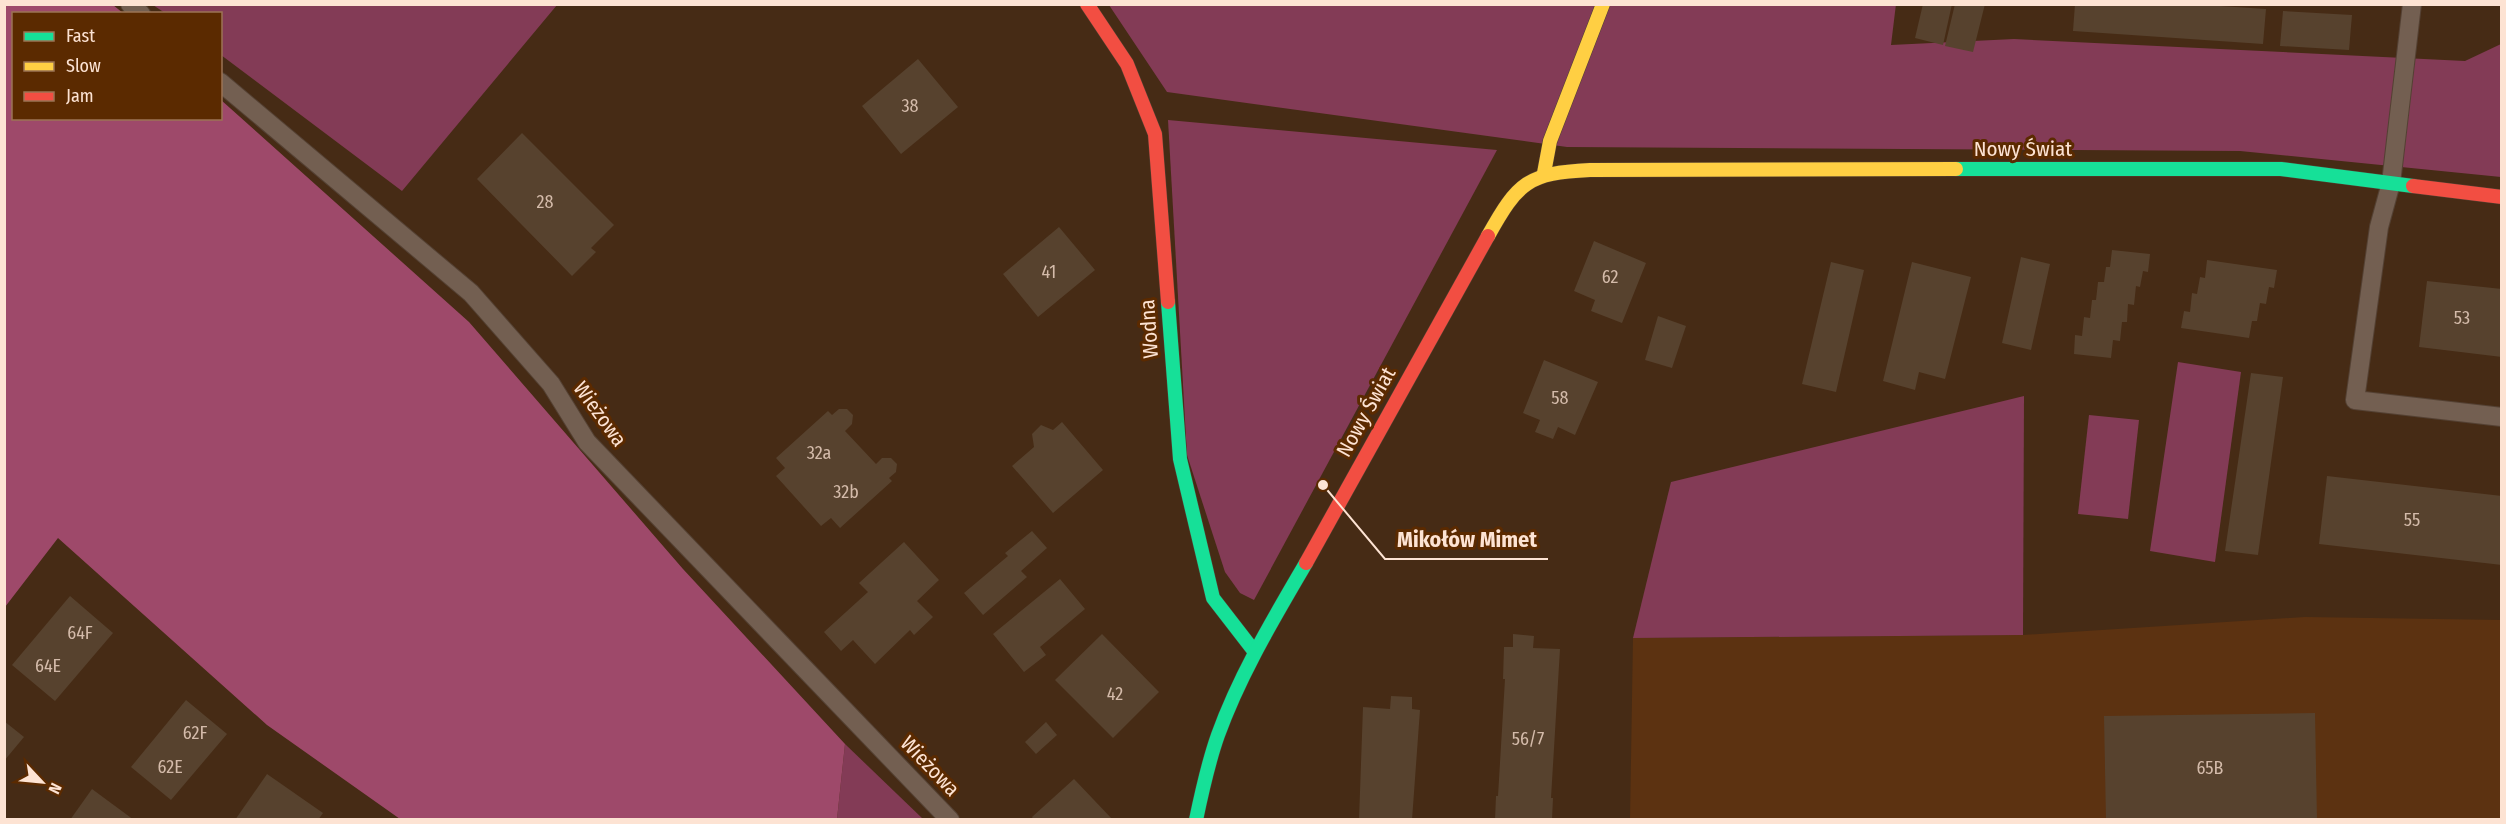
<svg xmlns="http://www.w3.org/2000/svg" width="2506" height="824" viewBox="0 0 2506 824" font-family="'Fira Sans Condensed',sans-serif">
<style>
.built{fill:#5c3211}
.green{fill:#833b56}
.forest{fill:#9e496a}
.building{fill:#57422e}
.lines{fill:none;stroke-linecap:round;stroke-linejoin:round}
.lane-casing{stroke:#544133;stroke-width:20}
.fast-casing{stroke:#544133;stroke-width:15}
.slow-casing{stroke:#544133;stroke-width:15}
.jam-casing{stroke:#544133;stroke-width:15}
.lane{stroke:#735f51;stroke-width:18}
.fast{stroke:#16e098;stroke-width:14}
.slow{stroke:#ffcf43;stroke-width:14}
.jam{stroke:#f24e42;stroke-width:14}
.labels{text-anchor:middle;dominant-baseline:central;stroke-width:6;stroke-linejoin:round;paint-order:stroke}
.number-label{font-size:18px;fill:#d4bbaa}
.street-label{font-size:21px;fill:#fde3d3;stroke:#5b2a00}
.leader{fill:none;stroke:#fde3d3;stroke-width:2}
.callout-dot{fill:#fde3d3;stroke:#5b2a00;stroke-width:2}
.callout-label{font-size:22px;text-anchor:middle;font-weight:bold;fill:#fde3d3;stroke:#5b2a00;stroke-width:6;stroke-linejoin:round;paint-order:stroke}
</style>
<rect width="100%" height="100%" fill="#462b15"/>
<polygon class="built" points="2305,617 2501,620 2501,819 1630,820 1633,638 2023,635"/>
<g class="green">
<polygon points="1896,4 1891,45 2014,39 2465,61 2501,44 2501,177 2240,151 1567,147 1167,92 1109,5"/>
<polygon points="153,5 557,5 402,191 221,55 220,14 165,13"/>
<polygon points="1168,120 1497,150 1254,600 1240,593 1225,572 1187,455"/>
<polygon points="2178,362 2241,372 2215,562 2150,551"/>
<polygon points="2024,396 2023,635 1633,638 1671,482"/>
<polygon points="2089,415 2139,420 2128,519 2078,514"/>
<polygon points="845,744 923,819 837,819"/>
</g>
<polygon class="forest" points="5,4 113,5 123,13 14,14 14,118 220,118 221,100 469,322 683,569 845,744 837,819 400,819 267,725 58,538 5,607"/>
<g class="building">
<polygon points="1923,4 1952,4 1943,45 1915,38"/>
<polygon points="1955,4 1985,4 1973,52 1945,46"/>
<polygon points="2075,4 2190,4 2266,9 2263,44 2073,31"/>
<polygon points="2283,11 2352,15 2349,50 2280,46"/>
<polygon points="918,59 958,107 901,154 862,106"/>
<polygon points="522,133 614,225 591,248 596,252 572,276 477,179"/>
<polygon points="1059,227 1095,270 1038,317 1003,274"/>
<polygon points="1594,241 1646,263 1622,323 1591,311 1595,300 1574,291"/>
<polygon points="2112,250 2150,254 2148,272 2143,271 2140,287 2136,286 2134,305 2128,304 2127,322 2122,322 2120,341 2113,340 2111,358 2074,354 2075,335 2082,336 2084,317 2090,318 2092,300 2096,300 2098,282 2104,282 2106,267 2110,267"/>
<polygon points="2021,257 2050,264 2031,350 2002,343"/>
<polygon points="2207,260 2277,270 2274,288 2269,287 2266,304 2260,303 2257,321 2252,321 2249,338 2181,328 2184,311 2190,312 2192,293 2197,294 2200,277 2205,278"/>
<polygon points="1831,262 1864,270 1836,392 1802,384"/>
<polygon points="1912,262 1971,277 1945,379 1919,372 1915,390 1883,381"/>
<polygon points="2427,281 2502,289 2502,357 2419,347"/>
<polygon points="1658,316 1686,326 1672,368 1645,360"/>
<polygon points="1544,360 1598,382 1575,435 1558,427 1553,439 1535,432 1540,420 1523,413"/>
<polygon points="2251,373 2283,377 2258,555 2225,551"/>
<polygon points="839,409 847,409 853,415 852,424 845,431 876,464 882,458 891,458 897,464 896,472 889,478 892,481 840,528 831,518 821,526 776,476 785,468 776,458 828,411 832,415"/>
<polygon points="1062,422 1103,470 1053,513 1012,466 1034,447 1032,434 1041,425 1053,430"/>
<polygon points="2327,476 2502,496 2502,565 2319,544"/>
<polygon points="1032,531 1047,548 1021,571 1027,577 983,615 964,593 1008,556 1005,553"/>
<polygon points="904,542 939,580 917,601 933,617 914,635 910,630 875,664 853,640 841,651 824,632 868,592 859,583"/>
<polygon points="1060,579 1085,609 1040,647 1046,655 1024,672 993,634"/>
<polygon points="70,596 113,633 55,701 12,665"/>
<polygon points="1102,634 1159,692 1113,738 1055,680"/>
<polygon points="1513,634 1534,636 1533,648 1560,649 1551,798 1553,798 1552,820 1495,820 1496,796 1498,796 1505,679 1503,679 1504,647 1513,647"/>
<polygon points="1391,696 1412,697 1412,709 1420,710 1412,820 1359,820 1363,707 1390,709"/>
<polygon points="186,700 227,734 171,800 131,767"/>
<polygon points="2315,713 2317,820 2106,820 2104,716"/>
<polygon points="4,721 24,737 4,761"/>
<polygon points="1046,722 1057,735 1036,754 1025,742"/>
<polygon points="267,774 323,813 318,820 235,820"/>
<polygon points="1074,779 1113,820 1034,820 1032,817"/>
<polygon points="92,789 134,820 70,820"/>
</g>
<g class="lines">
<g class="lane-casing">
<g id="lane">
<polyline points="130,4 141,14"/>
<polyline points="2412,4 2391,183 2379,227 2355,400 2502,417"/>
<polyline points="220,82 471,293 551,384 587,442 950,820"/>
</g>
</g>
<g class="fast-casing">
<g id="fast">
<polyline points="1956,169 2281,169 2413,186"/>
<polyline points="1168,302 1180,459 1213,598 1254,651"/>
<path d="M1196,820C1202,791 1208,763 1218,735C1240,674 1274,618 1306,563"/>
</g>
</g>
<g class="slow-casing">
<g id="slow">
<polyline points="1544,173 1550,141 1603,4"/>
<path d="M1488,236C1518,182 1528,173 1590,170L1956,169"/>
</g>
</g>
<g class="jam-casing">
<g id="jam">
<polyline points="1087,4 1127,64 1155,134 1168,302"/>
<polyline points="2413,186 2502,197"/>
<polyline points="1306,563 1488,236"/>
</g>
</g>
<use href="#lane" class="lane"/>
<use href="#fast" class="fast"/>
<use href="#slow" class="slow"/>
<use href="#jam" class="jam"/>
</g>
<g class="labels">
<g class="number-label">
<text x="910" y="106">38</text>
<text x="545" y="202">28</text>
<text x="1049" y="272">41</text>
<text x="1610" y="277">62</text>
<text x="2462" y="318">53</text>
<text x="1560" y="398">58</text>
<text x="819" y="453">32a</text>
<text x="846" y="492">32b</text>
<text x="2412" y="520">55</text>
<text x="80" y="633">64F</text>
<text x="48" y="666">64E</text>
<text x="1115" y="694">42</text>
<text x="195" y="733">62F</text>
<text x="1528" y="739">56/7</text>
<text x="170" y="767">62E</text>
<text x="2210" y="768">65B</text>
</g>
<g class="street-label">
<text x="2023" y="149">Nowy Świat</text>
<text transform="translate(1149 329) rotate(-94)">Wodna</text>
<text transform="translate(1366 412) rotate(-61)">Nowy Świat</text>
<text transform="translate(600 414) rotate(54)">Wieżowa</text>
<text transform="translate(930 766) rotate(46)">Wieżowa</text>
</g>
</g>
<path class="leader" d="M1323 485L1385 559H1548"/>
<circle class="callout-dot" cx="1323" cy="485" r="6"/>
<g class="callout-label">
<text x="1467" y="547">Mikołów Mimet</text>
</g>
<rect width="2506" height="824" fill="none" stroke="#fde3d3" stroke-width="12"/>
<rect x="12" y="12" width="210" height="108" fill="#5b2a00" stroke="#9c7454" stroke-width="1.5"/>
<rect x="24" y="32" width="30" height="9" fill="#16e098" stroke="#9c7454" stroke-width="1.5"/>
<text x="66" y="42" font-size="18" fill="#fde3d3">Fast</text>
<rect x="24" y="62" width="30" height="9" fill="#ffcf43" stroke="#9c7454" stroke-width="1.5"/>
<text x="66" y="72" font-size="18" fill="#fde3d3">Slow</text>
<rect x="24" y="92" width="30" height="9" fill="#f24e42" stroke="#9c7454" stroke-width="1.5"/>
<text x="66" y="102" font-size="18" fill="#fde3d3">Jam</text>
<g transform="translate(42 782) rotate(116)" stroke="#5b2a00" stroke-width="4.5" paint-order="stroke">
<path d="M0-4.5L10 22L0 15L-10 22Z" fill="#fde3d3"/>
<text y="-9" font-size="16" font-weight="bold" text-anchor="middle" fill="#fde3d3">N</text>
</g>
</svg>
